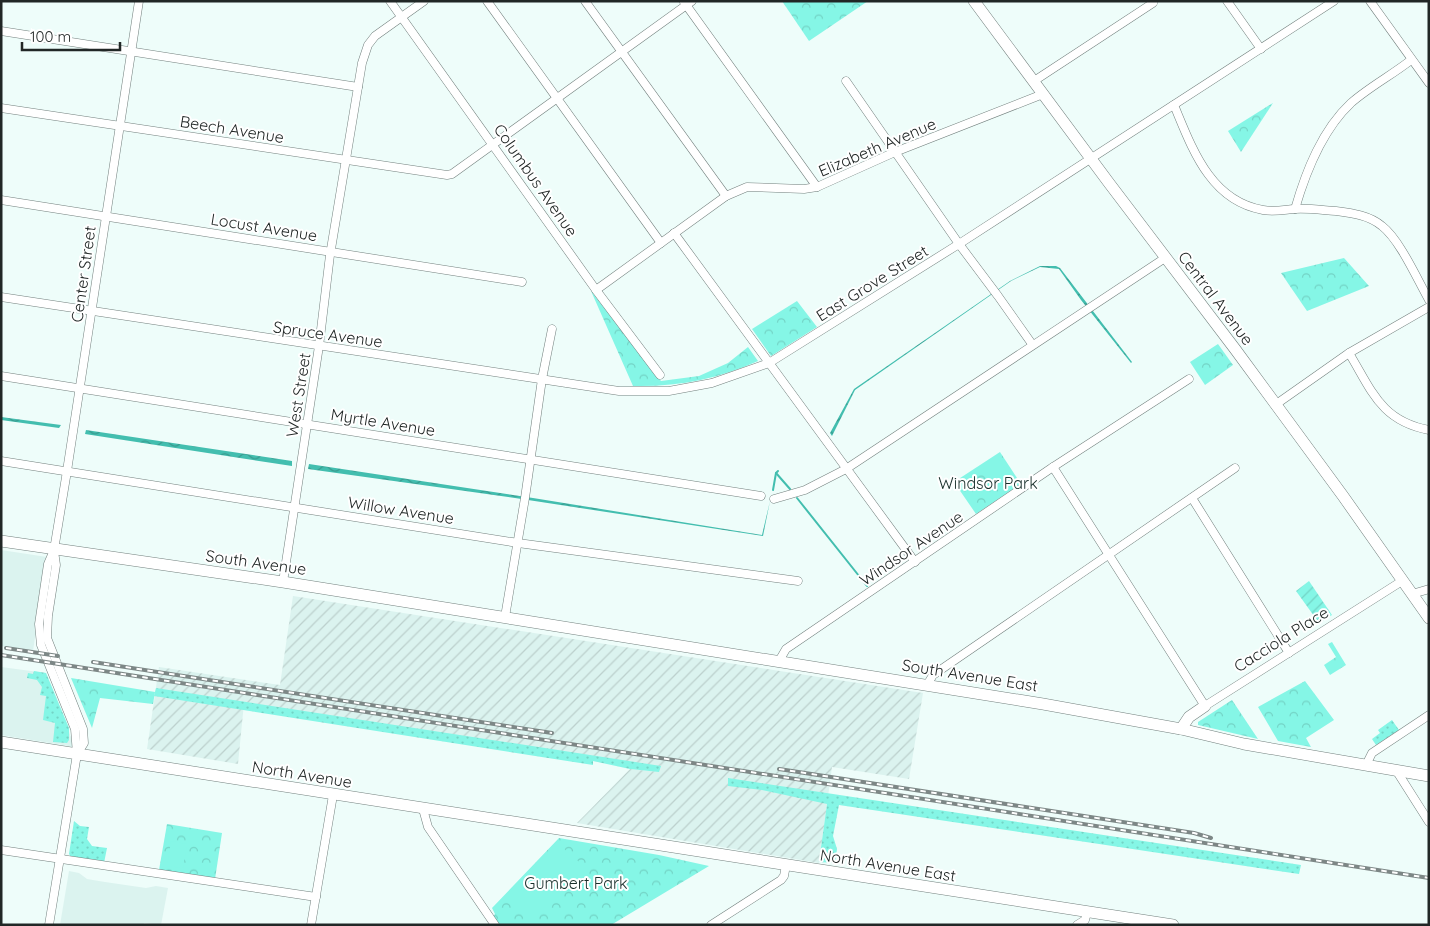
<svg xmlns="http://www.w3.org/2000/svg" width="1430" height="926" viewBox="0 0 1430 926" font-family="Quicksand,sans-serif">
<style>
.built{fill:#dbf3ef}
.industrial{fill:url(#industrial-furrows)}
.grass{fill:url(#grass-dots)}
.forest{fill:url(#forest-crowns)}
.garden{fill:url(#garden-furrows)}
.pitch{fill:#85f6e6}
.water{fill:url(#water-waves)}
.lines{fill:none;stroke-linecap:round;stroke-linejoin:round}
.stream{stroke:#43beaf;stroke-width:2}
.street-casing{stroke:#73807e;stroke-width:9}
.secondary-casing{stroke:#73807e;stroke-width:12}
.street{stroke:#fff;stroke-width:8}
.secondary{stroke:#fff;stroke-width:11}
.rail-casing{stroke:#7d8786;stroke-width:4}
.rail{stroke:#fff;stroke-width:2;stroke-dasharray:5.5;stroke-linecap:butt}
.labels{text-anchor:middle;dominant-baseline:central;stroke-width:4;stroke-linejoin:round;paint-order:stroke}
.street-label{font-size:16px;fill:#212726;stroke:#fff}
.park-label{font-size:16px;fill:#192f2b;stroke:#fff}
</style>
<defs>
<pattern id="industrial-furrows" width="10" height="10" patternUnits="userSpaceOnUse" patternTransform="scale(1.25)"><rect width="10" height="10" fill="#dbf3ef"/><path d="M-1 1l2-2M0 10L10 0M9 11l2-2" fill="none" stroke="#bcd0cd"/></pattern>
<pattern id="grass-dots" width="8" height="8" patternUnits="userSpaceOnUse" patternTransform="scale(1.25)"><rect width="8" height="8" fill="#85f6e6"/><path d="M2 2h.1M6 6h.1" fill="none" stroke="#73d3c5" stroke-width="1.8" stroke-linecap="round"/></pattern>
<pattern id="forest-crowns" width="20" height="18" patternUnits="userSpaceOnUse" patternTransform="scale(1.25)"><rect width="20" height="18" fill="#85f6e6"/><path d="M2 6a3 3 0 1 1 6 0M12 15a3 3 0 1 1 6 0" fill="none" stroke="#73d3c5"/></pattern>
<pattern id="garden-furrows" width="10" height="10" patternUnits="userSpaceOnUse" patternTransform="scale(1.25)"><rect width="10" height="10" fill="#85f6e6"/><path d="M-1 1l2-2M0 10L10 0M9 11l2-2" fill="none" stroke="#73d3c5"/></pattern>
<pattern id="water-waves" width="16" height="10" patternUnits="userSpaceOnUse" patternTransform="scale(1.25)"><rect width="16" height="10" fill="#43beaf"/><path d="M0 5q4-4 8 0t8 0" fill="none" stroke="#389a8e"/></pattern>
</defs>
<rect width="100%" height="100%" fill="#eefdfa"/>
<g class="built">
<polygon points="1,550 47,557 33,651 1,646"/>
<polygon points="1,667 46,673 75,747 1,735"/>
<polygon points="69,871 79,873 87,879 105,882 146,888 156,886 168,888 161,925 144,923 143,925 60,925"/>
</g>
<polygon class="industrial" points="293,596 923,693 909,779 832,767 819,863 577,823 630,769 659,772 244,703 238,764 147,749 159,667 280,685"/>
<g class="grass">
<polygon points="34,671 46,673 69,728 69,740 67,743 53,742 55,723 43,720 46,696 40,695 42,687 37,680 27,678 28,673 33,674"/>
<polygon points="156,688 661,766 659,772 630,769 593,761 593,765 154,696"/>
<polygon points="1392,720 1399,730 1376,745 1372,739 1380,733 1378,730"/>
<polygon points="728,778 1301,865 1299,874 839,805 833,836 837,849 835,863 819,862 827,804 762,790 728,786"/>
<polygon points="74,821 80,826 89,827 87,839 92,846 107,848 104,863 71,857 69,854"/>
</g>
<g class="forest">
<polygon points="782,1 868,1 809,41"/>
<polygon points="1273,103 1241,152 1228,131"/>
<polygon points="1344,258 1369,286 1307,311 1281,273"/>
<path d="M591,291L661,381L699,376L728,363L748,347L758,361C718,379 677,387 633,386Z"/>
<polygon points="797,301 817,327 771,356 752,329"/>
<polygon points="1218,344 1233,365 1205,385 1190,362"/>
<polygon points="1000,452 1021,484 976,514 954,482"/>
<polygon points="1332,642 1346,665 1330,675 1324,665 1336,657 1328,644"/>
<polygon points="71,678 155,692 153,704 100,698 92,728"/>
<polygon points="1305,681 1334,720 1306,738 1311,747 1278,741 1258,707"/>
<polygon points="1232,700 1258,739 1198,725 1198,722"/>
<polygon points="167,824 222,833 215,879 159,870"/>
<polygon points="559,838 659,855 709,866 611,925 488,925 495,914 492,908"/>
</g>
<polygon class="garden" points="1309,581 1332,615 1319,623 1296,591"/>
<g class="pitch">
<polygon points="998,458 1016,485 1002,494 983,468"/>
<polygon points="171,841 187,844 183,868 167,866"/>
<polygon points="561,846 587,869 534,917 510,893"/>
</g>
<g class="water">
<polygon points="1040,266 1056,266 1060,268 1132,362 1131,363 1081,300 1059,269 1040,267 1011,281 855,390 832,436 830,433 854,389 1010,281"/>
<polygon points="1,417 61,425 59,428 1,420"/>
<polygon points="86,430 292,461 292,466 85,434"/>
<polygon points="309,464 533,498 762,535 770,501 763,536 515,498 308,469"/>
</g>
<g class="lines">
<g class="stream">
<polyline points="776,473 790,489"/>
<polyline points="773,490 776,473 778,471"/>
<polyline points="797,498 867,586"/>
</g>
<g class="street-casing">
<g id="street">
<polyline points="390,1 596,290 660,375"/>
<polyline points="487,1 661,243"/>
<polyline points="585,1 726,196"/>
<polyline points="1227,1 1261,49"/>
<polyline points="1370,1 1429,83"/>
<polyline points="684,2 817,187"/>
<polyline points="1,31 358,87"/>
<polyline points="846,81 959,244 998,296 1032,344"/>
<polyline points="1034,81 1153,3"/>
<path d="M1174,105C1192,148 1210,201 1263,210C1274,212 1283,210 1294,209C1307,208 1322,210 1336,211C1351,213 1369,215 1382,226C1400,240 1417,279 1429,300"/>
<polyline points="1,108 447,175 452,174 692,1"/>
<polyline points="1,200 522,282"/>
<path d="M1295,209C1306,171 1322,130 1351,103C1369,87 1392,75 1411,60"/>
<polyline points="674,233 915,562"/>
<polyline points="596,290 726,196 747,187 804,189 817,187 895,152 1043,94"/>
<polyline points="1,297 619,391 669,391 712,383 769,363 959,244 1334,1"/>
<path d="M1349,353C1372,391 1381,421 1429,430"/>
<polyline points="1,376 761,496"/>
<polyline points="1275,405 1349,353 1429,307"/>
<polyline points="1,461 518,543 798,581"/>
<polyline points="1053,467 1205,706 1402,581"/>
<polyline points="1192,498 1289,653"/>
<polyline points="774,499 805,490 846,469 1165,258"/>
<polyline points="54,551 56,565 48,616 47,638 83,729 84,743 77,754"/>
<polyline points="283,582 319,346 330,255 362,63 368,45 375,36 424,1"/>
<polyline points="1412,594 1429,589"/>
<polyline points="505,617 525,498 542,379 552,329"/>
<polyline points="779,661 786,649 1053,467 1189,379"/>
<polyline points="927,685 933,675 1235,468"/>
<polyline points="1366,765 1372,753 1429,715"/>
<polyline points="1396,770 1429,822"/>
<polyline points="423,809 428,827 495,925"/>
<polyline points="1,850 316,897"/>
<polyline points="49,925 77,754 75,729 41,645 39,624 48,564 54,550 67,471 139,1"/>
<polyline points="311,925 333,795"/>
<polyline points="711,925 781,880 784,876 786,865"/>
<polyline points="1077,925 1085,920 1087,912"/>
</g>
</g>
<g class="secondary-casing">
<g id="secondary">
<polyline points="974,1 1109,183 1235,349 1343,496 1429,618"/>
<polyline points="1,541 283,582 1043,704 1181,729 1244,744 1429,776"/>
<polyline points="1181,729 1189,717 1205,706"/>
<polyline points="1,742 1173,925"/>
</g>
</g>
<use href="#street" class="street"/>
<use href="#secondary" class="secondary"/>
<g class="rail-casing">
<g id="rail">
<polyline points="6,648 58,656"/>
<polyline points="1,655 1429,878"/>
<polyline points="93,662 552,733"/>
<polyline points="779,769 1194,833 1211,838"/>
</g>
</g>
<use href="#rail" class="rail"/>
</g>
<g class="labels">
<g class="street-label">
<text transform="translate(232 129) rotate(9)">Beech Avenue</text>
<text transform="translate(877 147) rotate(-23)">Elizabeth Avenue</text>
<text transform="translate(536 180) rotate(55)">Columbus Avenue</text>
<text transform="translate(264 227) rotate(9)">Locust Avenue</text>
<text transform="translate(83 274) rotate(-82)">Center Street</text>
<text transform="translate(872 283) rotate(-32)">East Grove Street</text>
<text transform="translate(1216 298) rotate(53)">Central Avenue</text>
<text transform="translate(328 334) rotate(8)">Spruce Avenue</text>
<text transform="translate(298 395) rotate(-81)">West Street</text>
<text transform="translate(383 422) rotate(9)">Myrtle Avenue</text>
<text transform="translate(401 510) rotate(9)">Willow Avenue</text>
<text transform="translate(911 548) rotate(-34)">Windsor Avenue</text>
<text transform="translate(256 562) rotate(8)">South Avenue</text>
<text transform="translate(1281 639) rotate(-32)">Cacciola Place</text>
<text transform="translate(970 675) rotate(9)">South Avenue East</text>
<text transform="translate(302 774) rotate(9)">North Avenue</text>
<text transform="translate(888 865) rotate(9)">North Avenue East</text>
</g>
<g class="park-label">
<text x="988" y="483">Windsor Park</text>
<text x="576" y="883">Gumbert Park</text>
</g>
</g>
<rect width="1430" height="926" fill="none" stroke="#212726" stroke-width="5"/>
<path d="M22 42v8h98v-8" fill="none" stroke="#212726" stroke-width="2.5"/>
<text x="30" y="42" font-size="15" fill="#212726" stroke="#ffffff" stroke-width="4" paint-order="stroke">100 m</text>
</svg>
